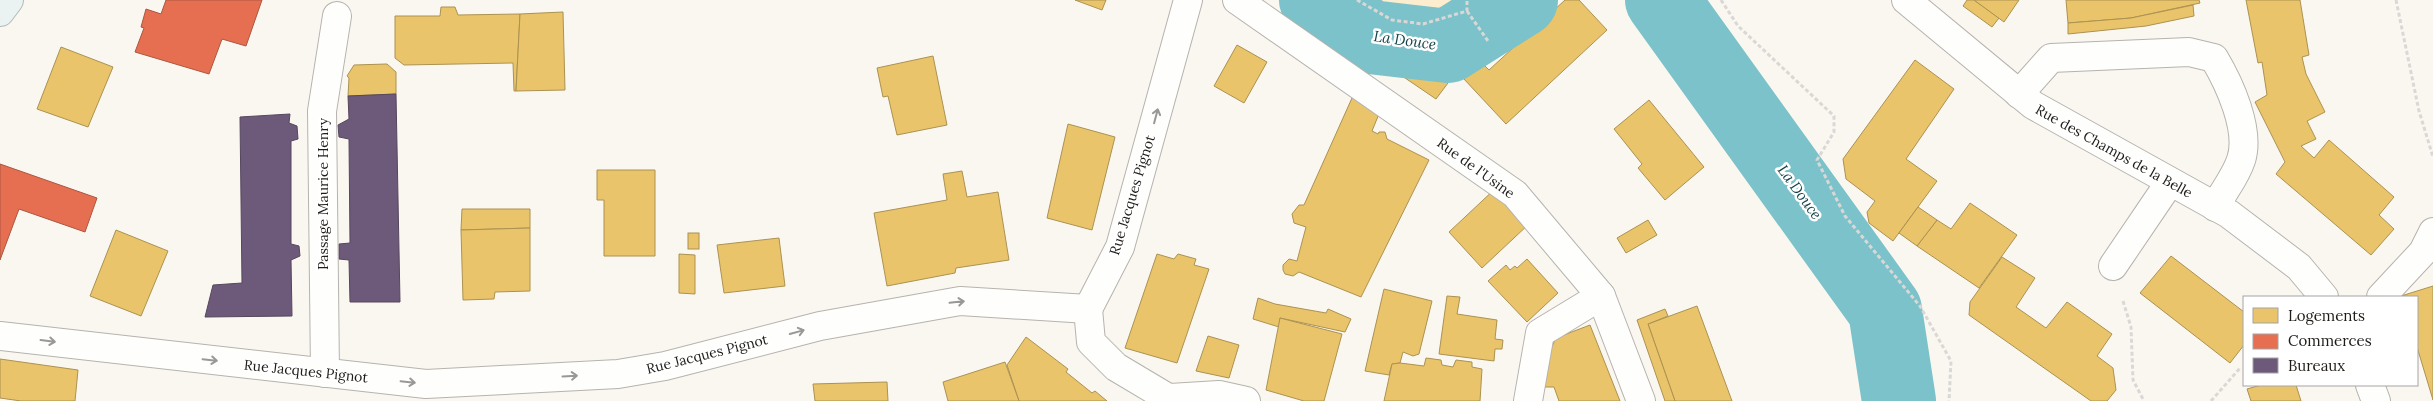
<svg xmlns="http://www.w3.org/2000/svg" width="2433" height="401" viewBox="0 0 2433 401" font-family="Lora,serif">
<style>
.green{fill:#fcedce}
.homes{fill:#e9c46a;stroke:#ac9251}
.shops{fill:#e76f51;stroke:#ab5640}
.offices{fill:#6d597a;stroke:#56475d}
.lines{fill:none;stroke-linecap:round;stroke-linejoin:round}
.river{stroke:#7bc2ca;stroke-width:74}
.minor-casing{stroke:#b6b3ae;stroke-width:30}
.major-casing{stroke:#b0bab9;stroke-width:30}
.path{stroke:#d9d8d6;stroke-width:3;stroke-dasharray:4 2.5;stroke-linecap:butt}
.minor{stroke:#fefefd;stroke-width:28}
.major{stroke:#ebf2f2;stroke-width:28}
.oneway{stroke:#9a9896}
.labels{text-anchor:middle;dominant-baseline:central;stroke-width:5;stroke-linejoin:round;paint-order:stroke}
.street-label{font-size:14px;fill:#1f1c18;stroke:#fff}
.water-label{font-size:15px;font-style:italic;fill:#154349;stroke:#fff}
</style>
<rect width="100%" height="100%" fill="#faf7f0"/>
<polygon class="green" points="1349,0 1490,0 1462,22 1415,29 1390,25"/>
<g class="homes">
<polygon points="1075,0 1106,0 1102,10"/>
<polygon points="1565,0 1579,0 1607,30 1506,124 1463,78 1480,61 1489,70"/>
<polygon points="1967,0 1974,0 1999,18 1992,27 1963,6"/>
<polygon points="1974,0 2019,0 2004,22"/>
<polygon points="2066,0 2199,0 2200,3 2131,18 2068,23"/>
<polygon points="2246,0 2300,0 2309,55 2302,57 2306,74 2325,112 2307,121 2316,139 2301,146 2314,158 2329,140 2394,197 2379,215 2394,229 2371,255 2276,174 2285,162 2255,102 2267,95 2262,62 2258,63"/>
<polygon points="2193,5 2194,16 2146,26 2068,34 2068,23 2131,18"/>
<polygon points="441,7 455,7 458,15 520,14 516,91 514,91 513,63 404,65 395,58 395,16 440,16"/>
<polygon points="563,12 565,90 516,91 520,14"/>
<polygon points="1237,45 1267,62 1244,103 1214,86"/>
<polygon points="61,47 113,67 88,127 37,109"/>
<polygon points="933,56 947,125 897,135 888,96 883,97 877,68"/>
<polygon points="1414,60 1448,83 1436,99 1383,63"/>
<polygon points="1915,60 1954,89 1906,159 1937,181 1893,241 1869,223 1867,212 1875,201 1846,179 1843,159"/>
<polygon points="387,64 396,72 396,94 348,96 349,78 347,76 354,65"/>
<polygon points="1352,98 1381,109 1372,131 1378,134 1379,132 1385,132 1387,139 1429,160 1361,297 1299,272 1293,276 1285,274 1283,270 1283,265 1289,259 1297,261 1306,227 1294,223 1292,214 1299,205 1304,205"/>
<polygon points="1649,100 1704,167 1665,200 1638,168 1642,164 1614,129"/>
<polygon points="1068,124 1115,137 1092,230 1047,218"/>
<polygon points="597,170 655,170 655,256 604,256 604,200 597,200"/>
<polygon points="962,171 967,197 998,192 1009,260 956,268 955,273 887,286 874,213 947,200 943,174"/>
<polygon points="1497,187 1530,223 1482,268 1449,232"/>
<polygon points="1970,203 2017,235 1979,288 1917,246 1937,220 1951,229"/>
<polygon points="1918,207 1937,220 1917,246 1899,233"/>
<polygon points="462,209 530,209 530,228 461,230"/>
<polygon points="1648,220 1657,235 1626,253 1617,238"/>
<polygon points="530,228 530,291 495,292 494,299 463,300 461,230"/>
<polygon points="116,230 168,251 141,316 90,296"/>
<rect x="688" y="233" width="11" height="16"/>
<polygon points="779,238 785,286 724,293 717,245"/>
<polygon points="679,254 695,255 695,294 679,293"/>
<polygon points="1157,254 1174,259 1178,254 1196,259 1194,265 1209,269 1177,363 1125,348"/>
<polygon points="2171,256 2244,312 2244,345 2230,363 2140,293"/>
<polygon points="2002,257 2035,278 2016,307 2046,328 2067,302 2112,334 2097,356 2113,368 2116,390 2107,401 2091,401 1969,315 1970,302"/>
<polygon points="1527,259 1558,293 1527,322 1488,281 1506,265 1510,270 1515,266 1517,268"/>
<polygon points="2433,286 2433,400 2417,347 2417,297 2401,296"/>
<polygon points="1384,289 1432,301 1419,354 1413,356 1403,352 1400,363 1392,364 1389,375 1365,371"/>
<polygon points="1447,296 1460,297 1457,314 1497,320 1495,339 1503,340 1502,349 1495,349 1494,361 1439,354"/>
<polygon points="1258,298 1275,304 1326,313 1328,309 1351,319 1345,332 1280,318 1279,327 1253,319"/>
<polygon points="1697,306 1732,401 1675,401 1648,324"/>
<polygon points="1665,309 1668,316 1648,324 1675,401 1665,401 1637,320"/>
<polygon points="1280,318 1342,334 1324,401 1304,401 1266,390"/>
<polygon points="1590,325 1620,401 1559,401 1554,387 1538,387 1546,359 1556,338"/>
<polygon points="1208,336 1239,345 1229,378 1196,371"/>
<polygon points="1026,337 1068,369 1066,372 1092,393 1095,391 1107,401 1019,401 1007,365"/>
<polygon points="1426,358 1441,360 1442,365 1453,367 1456,360 1472,362 1472,367 1482,369 1480,401 1384,401 1392,364 1400,363 1424,366"/>
<polygon points="0,359 78,370 75,401 21,401 0,398"/>
<polygon points="1005,362 1019,401 948,401 943,382"/>
<polygon points="887,382 888,401 815,401 813,384"/>
<polygon points="2261,385 2296,385 2301,401 2251,401 2247,389"/>
</g>
<g class="shops">
<polygon points="166,0 262,0 246,46 222,39 209,74 135,52 144,28 141,27 146,9 161,14"/>
<polygon points="0,164 97,198 85,232 19,209 0,260"/>
</g>
<g class="offices">
<polygon points="396,94 400,302 350,302 349,260 339,259 339,244 350,243 349,139 339,137 338,125 349,119 348,96"/>
<polygon points="290,114 289,123 297,126 298,139 291,141 291,244 299,246 300,256 291,260 292,316 205,317 213,285 242,283 240,117"/>
</g>
<g class="lines">
<g class="river">
<polyline points="1316,0 1370,37 1448,46 1521,0"/>
<polyline points="1662,0 1885,310 1899,401"/>
</g>
<g class="minor-casing">
<g id="minor">
<polyline points="1237,0 1515,194 1601,296 1641,401"/>
<polyline points="1906,0 2033,105 2229,214 2299,267 2324,297"/>
<path d="M2019,94L2051,58L2189,52L2214,58C2229,83 2251,130 2241,160C2236,176 2223,192 2215,207"/>
<polyline points="2113,266 2170,182"/>
<polyline points="2381,297 2423,252 2433,232"/>
<polyline points="1088,309 1120,247 1188,0"/>
<polyline points="1088,309 1091,342 1116,367 1173,401"/>
<polyline points="0,336 426,384 618,374 665,366 820,326 960,301 1088,309"/>
<polyline points="325,373 322,111 337,16"/>
<polyline points="2370,385 2376,401"/>
<polyline points="1170,398 1219,395 1246,401"/>
<polyline points="1528,401 1540,333 1601,296"/>
</g>
</g>
<g class="major-casing">
<polyline id="major" points="0,12 9,0"/>
</g>
<g class="path">
<polyline points="1357,0 1392,20 1423,24 1467,11 1467,0"/>
<polyline points="1721,0 1738,26 1834,116 1834,132 1817,160 1845,216 1920,306 1951,361 1949,401"/>
<polyline points="2396,0 2419,111 2433,157"/>
<polyline points="1467,11 1488,41"/>
<polyline points="2123,301 2131,327 2133,380 2144,401"/>
<polyline points="2211,401 2241,367"/>
</g>
<use href="#minor" class="minor"/>
<use href="#major" class="major"/>
</g>
<defs><path id="oneway-shaft" d="M-6 0H5M1.5-3L5.5 0L1.5 3" fill="none" stroke-width="1.6" stroke-linecap="round" stroke-linejoin="round" transform="scale(1.25)"/></defs>
<g class="oneway">
<use href="#oneway-shaft" transform="translate(1156 116) rotate(-75)"/>
<use href="#oneway-shaft" transform="translate(957 302) rotate(-6)"/>
<use href="#oneway-shaft" transform="translate(797 332) rotate(-15)"/>
<use href="#oneway-shaft" transform="translate(48 341) rotate(7)"/>
<use href="#oneway-shaft" transform="translate(210 360) rotate(6)"/>
<use href="#oneway-shaft" transform="translate(570 376) rotate(-3)"/>
<use href="#oneway-shaft" transform="translate(408 382) rotate(6)"/>
</g>
<g class="labels">
<g class="street-label">
<text transform="translate(2114 151) rotate(29)">Rue des Champs de la Belle</text>
<text transform="translate(1476 168) rotate(36)">Rue de l'Usine</text>
<text transform="translate(323 194) rotate(-90)">Passage Maurice Henry</text>
<text transform="translate(1132 195) rotate(-73)">Rue Jacques Pignot</text>
<text transform="translate(707 354) rotate(-14)">Rue Jacques Pignot</text>
<text transform="translate(306 371) rotate(6)">Rue Jacques Pignot</text>
</g>
<g class="water-label">
<text transform="translate(1405 40) rotate(8)">La Douce</text>
<text transform="translate(1800 192) rotate(54)">La Douce</text>
</g>
</g>
<rect x="2243" y="296" width="175" height="90" fill="#ffffff" stroke="#a5a4a3"/>
<rect x="2253" y="308" width="25" height="15" fill="#e9c46a" stroke="#a5a4a3"/>
<text x="2288" y="321" font-size="15" fill="#1f1c18">Logements</text>
<rect x="2253" y="334" width="25" height="15" fill="#e76f51" stroke="#a5a4a3"/>
<text x="2288" y="346" font-size="15" fill="#1f1c18">Commerces</text>
<rect x="2253" y="358" width="25" height="15" fill="#6d597a" stroke="#a5a4a3"/>
<text x="2288" y="371" font-size="15" fill="#1f1c18">Bureaux</text>
</svg>
